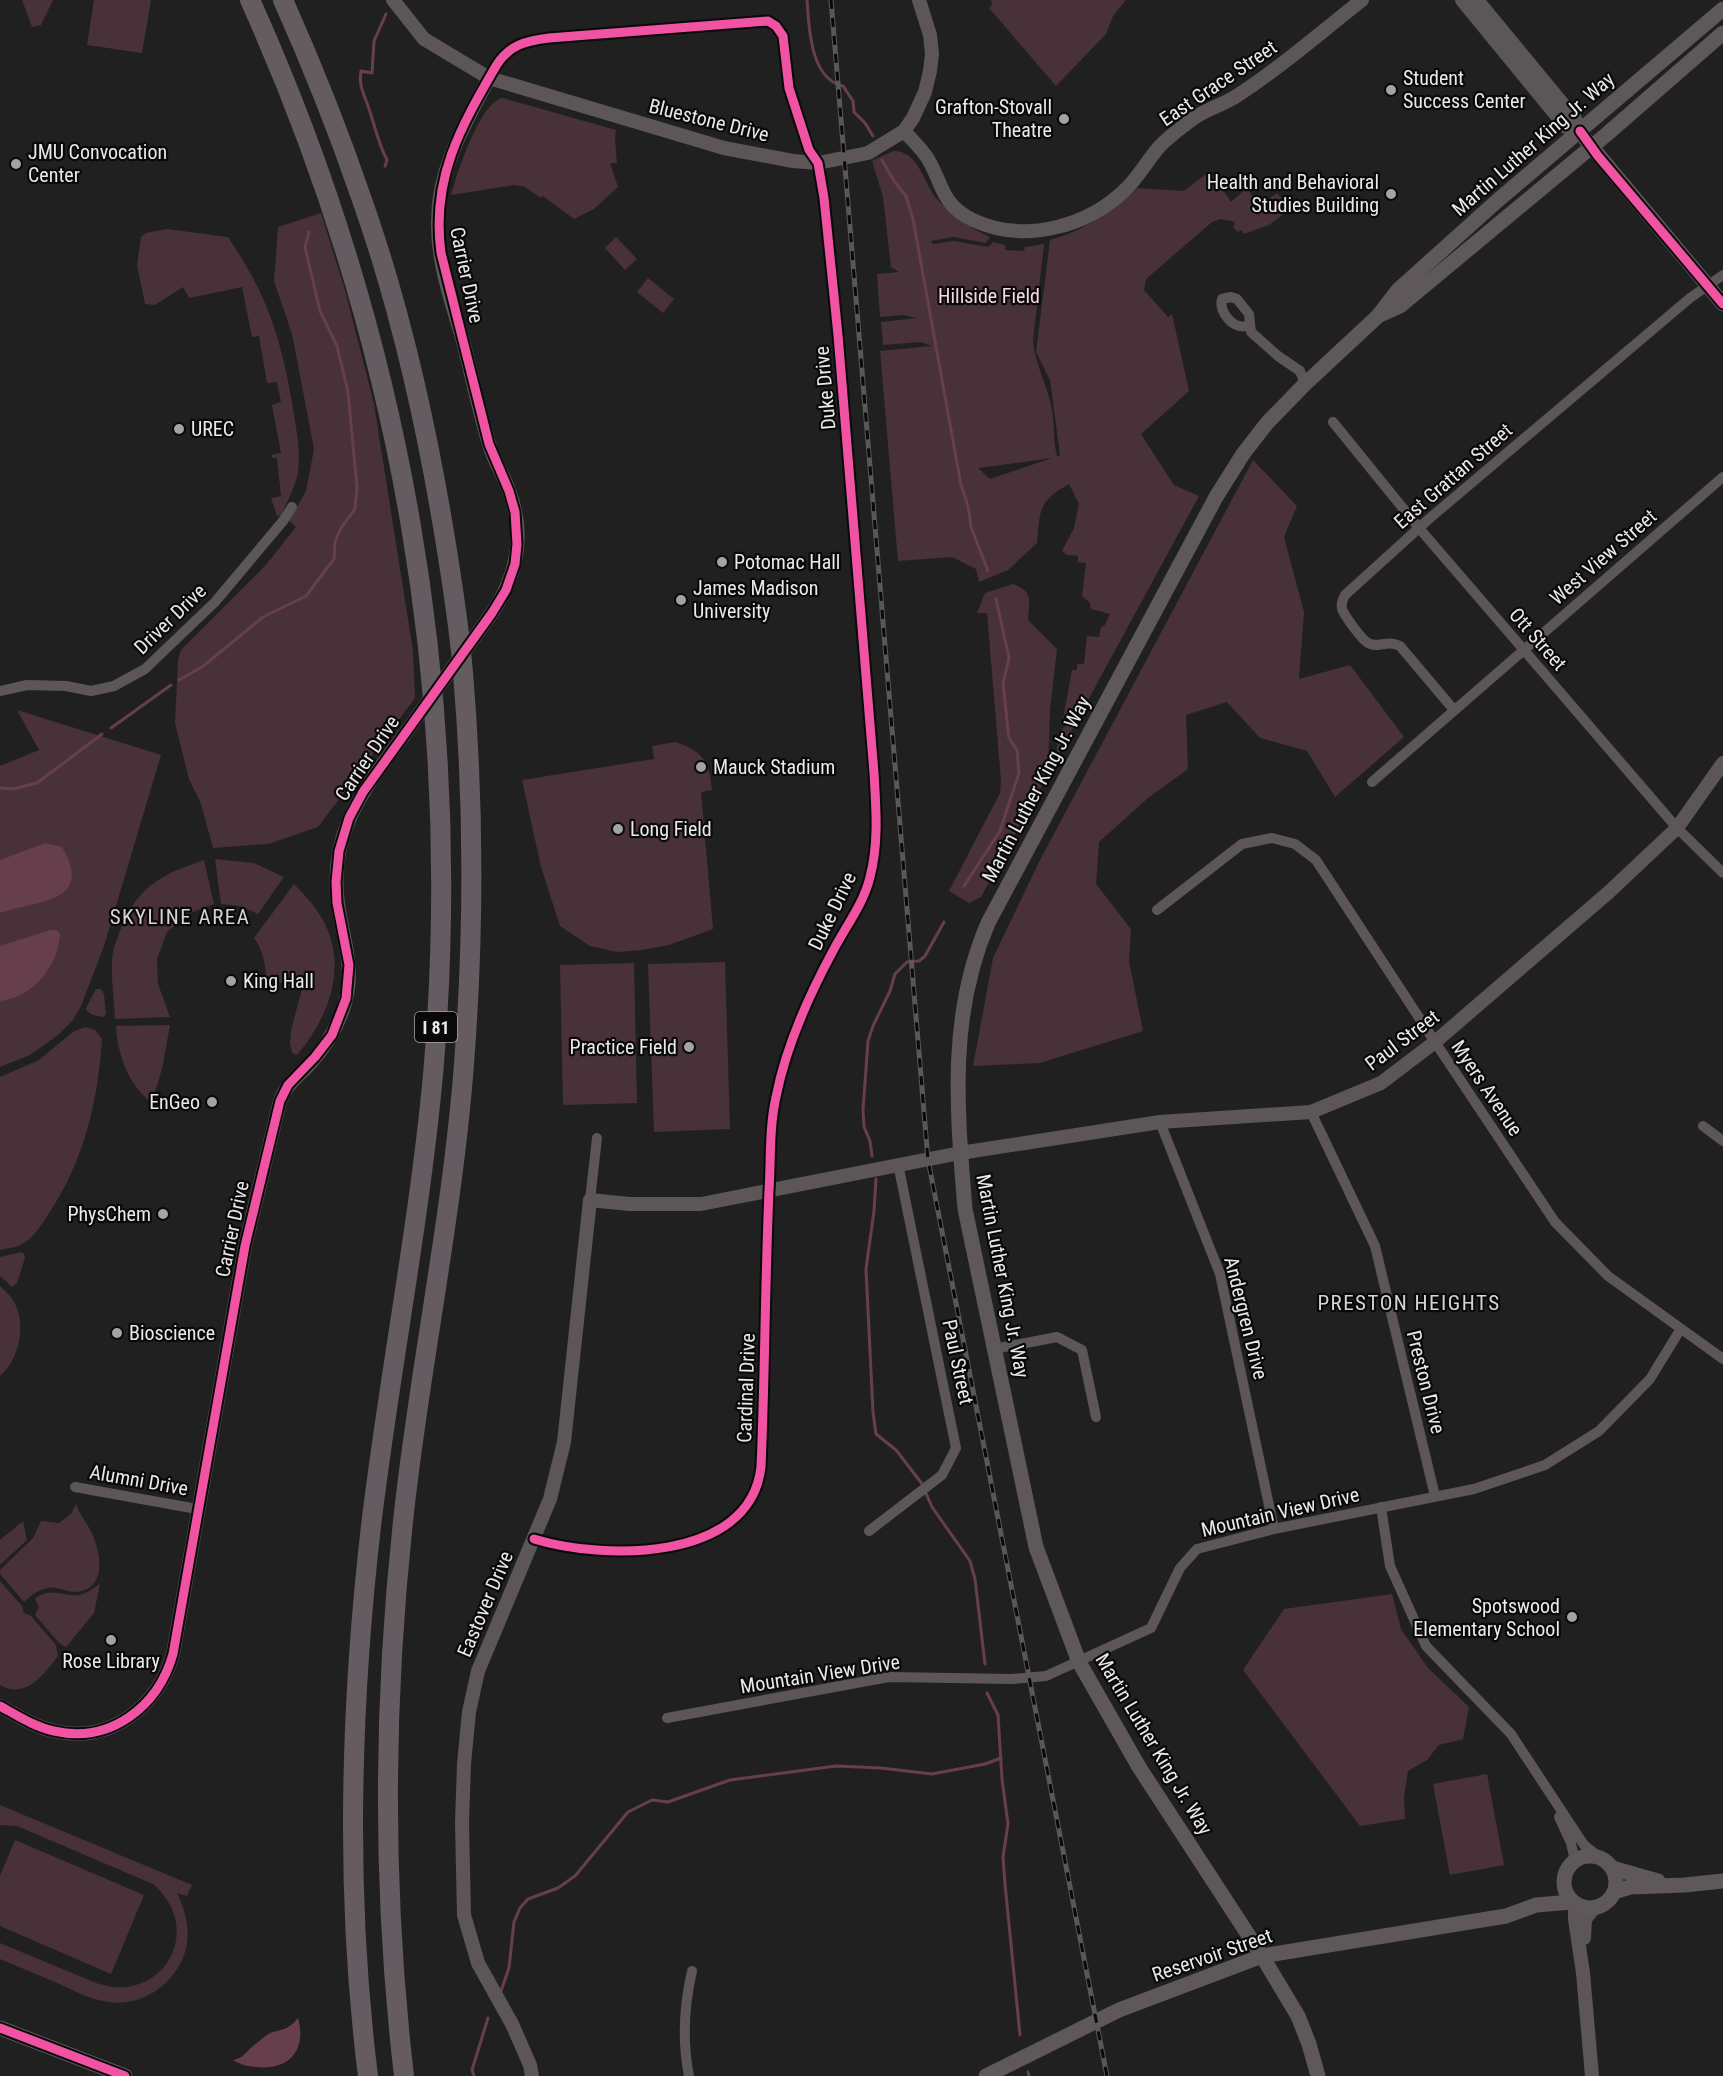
<svg xmlns="http://www.w3.org/2000/svg" width="1723" height="2076" viewBox="0 0 1723 2076" font-family="'Roboto Condensed',sans-serif">
<style>
.green{fill:#483138;fill-rule:evenodd}
.water{fill:#673f4c}
.lines{fill:none;stroke-linecap:round;stroke-linejoin:round}
.stream{stroke:#673f4c;stroke-width:3}
.minor{stroke:#5c5657;stroke-width:10}
.tertiary{stroke:#5c5657;stroke-width:14}
.secondary{stroke:#5f585b;stroke-width:15}
.motorway{stroke:#645c60;stroke-width:20}
.rail-casing{stroke:#5a5757;stroke-width:5}
.rail{stroke:#0a090a;stroke-width:3;stroke-dasharray:9;stroke-linecap:butt}
.tertiary-bridge{stroke:#5c5657;stroke-width:14}
.cycleway-casing{stroke:#0a090a;stroke-width:13}
.cycleway{stroke:#f153a3;stroke-width:9}
.poi-dot{fill:#a4a3a3;stroke:#0a090a;stroke-width:2}
.labels{text-anchor:middle;dominant-baseline:central;stroke-width:4.5;stroke-linejoin:round;paint-order:stroke}
.shield{fill:#0a090a;stroke:#a7a6a6;stroke-width:1.5}
.shield-label{font-size:18px;font-weight:bold;fill:#eae9e9}
.poi-label{font-size:20px;fill:#eae9e9;stroke:#0a090a;text-anchor:start}
.street-label{font-size:20px;fill:#eae9e9;stroke:#0a090a}
.park-label{font-size:20px;fill:#f8d8e0;stroke:#0a090a}
.neighbourhood-label{font-size:21px;letter-spacing:1.5px;fill:#d8d4d5;stroke:#0a090a}
</style>
<rect width="100%" height="100%" fill="#212020"/>
<g class="green">
<polygon points="22,0 53,0 41,25 32,27"/>
<polygon points="94,0 151,0 142,53 87,45"/>
<polygon points="991,0 1126,0 1113,16 1106,34 1056,86 989,8 992,5"/>
<path d="M503,98L616,130L615,140L617,163H610L618,187L594,209L574,219L543,196L541,198L525,187L514,185L451,195C457,174 480,101 503,98Z"/>
<path d="M893,151C920,151 922,182 937,199C952,216 970,228 990,237L986,243L953,237L931,241L933,244L954,241L988,247L993,242L1005,245V250L1024,251L1025,247L1044,244L1033,341C1035,363 1046,383 1051,405C1055,422 1053,440 1057,457L1060,455L1050,380L1036,352L1050,240C1087,230 1109,211 1138,188L1184,191L1210,171L1231,202L1247,188L1260,206L1277,193L1290,209L1269,225L1244,234L1241,230L1238,232L1233,227L1235,222L1221,219L1212,222L1146,279L1144,290L1168,317L1172,314L1189,391L1141,434L1174,485L1199,496L1056,759L1058,734L1069,722L1063,719L1072,670H1077V664H1084L1087,636L1099,637L1101,627L1105,625L1110,614L1091,609L1090,603L1082,596L1086,563L1078,562V556L1067,555L1062,551L1074,528L1079,504L1069,484C1038,501 1040,510 1037,543L1008,570L979,582L976,569L952,557L898,561L880,351L932,346L921,342L883,345L881,322L917,318L903,315L880,317L877,274L899,272L891,267L883,197L872,161ZM1052,458L990,479L979,469V468Z"/>
<polygon points="321,213 345,290 374,404 413,651 415,698 318,827 268,844 213,848 201,804 189,779 175,723 178,660 181,650 265,566 296,527 289,521 306,491 314,449 292,334 274,281 278,227"/>
<path d="M167,229L228,237C268,296 281,338 293,408C296,430 302,454 297,477C293,490 287,503 281,515L277,516L271,498L281,496L277,458H272L271,455L281,453L272,405L281,402L277,382L267,383L259,336L252,337L242,287L189,298L183,287L155,305L145,304L137,265L141,237L146,233Z"/>
<polygon points="616,237 637,259 625,270 605,248"/>
<polygon points="648,278 674,299 663,313 637,292"/>
<polygon points="1253,460 1297,506 1284,537 1304,612 1299,679 1350,665 1404,737 1335,797 1307,751 1260,738 1227,702 1186,715 1188,769 1148,798 1099,842 1096,884 1131,929 1129,961 1143,1031 1040,1063 973,1066 993,958 1040,860"/>
<path d="M1013,584C1034,592 1029,600 1028,620L1057,649L1050,710L1048,774L981,897L969,903L949,891L1000,793L1001,781L987,613H977L985,593Z"/>
<polygon points="17,710 161,755 104,946 81,1006 73,1020 58,1035 30,1055 0,1067 0,766 39,750"/>
<path d="M675,742C704,751 709,762 712,790L701,792L713,929L669,945L642,950L617,952L590,946L560,926L541,867L522,780L654,759L652,746Z"/>
<polygon points="215,859 254,863 284,877 258,914 240,906 221,904"/>
<path d="M204,860L214,904L192,912L167,932L157,959L158,984L170,1017L115,1019C114,999 111,978 112,959C113,947 119,934 123,923C140,885 165,873 204,860Z"/>
<path d="M294,884C301,892 310,900 316,909C351,958 332,1014 297,1055L292,1053L290,1043L291,1030L302,989L266,978C265,963 263,950 254,938Z"/>
<polygon points="725,962 730,1129 654,1132 648,964"/>
<polygon points="634,963 637,1103 563,1105 560,965"/>
<polygon points="96,989 101,989 104,994 106,1014 103,1017 93,1015 87,1011 86,1008"/>
<path d="M170,1025L162,1069L153,1098L151,1100L147,1099C126,1079 118,1054 116,1026Z"/>
<path d="M86,1027L95,1030L102,1039C98,1101 84,1161 49,1213C42,1224 34,1238 22,1244C16,1248 7,1248 0,1250V1077L39,1060L74,1031Z"/>
<polygon points="22,1252 24,1254 25,1258 17,1283 12,1287 0,1276 0,1257"/>
<path d="M0,1286C4,1290 10,1295 13,1300C27,1323 20,1359 0,1376Z"/>
<path d="M76,1504C80,1517 91,1527 95,1541C102,1561 104,1590 75,1592C66,1592 57,1586 48,1588C38,1590 31,1595 24,1602L0,1574V1570L33,1538L41,1521L59,1523L71,1514Z"/>
<polygon points="23,1521 27,1540 0,1565 0,1540"/>
<path d="M0,1581L22,1606L24,1613L30,1615L56,1645L58,1656C44,1674 26,1700 0,1685Z"/>
<path d="M100,1584L94,1613L66,1647L59,1643L35,1615L39,1607L35,1599C49,1586 62,1597 78,1595C87,1594 93,1588 100,1584Z"/>
<polygon points="1392,1594 1401,1629 1428,1668 1469,1707 1463,1739 1439,1745 1427,1760 1408,1771 1404,1797 1405,1819 1360,1826 1243,1670 1284,1609"/>
<polygon points="1487,1774 1504,1865 1450,1875 1433,1784"/>
<path d="M0,1805L192,1885L187,1896L177,1893C188,1916 193,1941 180,1964C165,1992 134,2008 103,2001C86,1998 71,1989 55,1982C37,1974 18,1967 0,1959V1943L96,1983C163,2006 206,1929 153,1884L17,1826L0,1825Z"/>
<polygon points="15,1840 144,1895 111,1974 0,1926 0,1876"/>
</g>
<g class="water">
<path d="M45,843L62,847C95,903 38,900 0,913V860Z"/>
<path d="M50,930H56L60,933C59,966 32,998 0,1001V946Z"/>
<path d="M298,2018C307,2050 289,2071 256,2067C247,2066 241,2065 233,2060C242,2059 246,2052 253,2046C259,2042 266,2034 273,2032C285,2029 290,2028 298,2018Z"/>
</g>
<g class="lines">
<g class="stream">
<path d="M807,0C809,27 810,79 843,86L853,101L854,112L865,123L873,136"/>
<polyline points="882,160 894,181 906,196 913,219 961,485 968,506 971,527 988,571"/>
<path d="M385,166L387,160C378,143 375,126 369,109C365,95 358,87 361,71L372,73L374,41L386,14"/>
<polyline points="179,680 202,667 263,617 306,596 334,559 335,542 341,528 355,509 357,487 348,392 337,346 320,311 305,247 309,232"/>
<polyline points="111,728 171,685"/>
<polyline points="0,788 13,789 37,783 102,734"/>
<polyline points="964,886 1000,831 1019,773 1017,750 1009,738 1003,684 1009,658 996,599"/>
<polyline points="872,1156 870,1141 864,1127 863,1110 868,1041 873,1026 890,991 895,974 907,962 919,961 925,956 944,922"/>
<polyline points="876,1179 874,1211 866,1269 873,1412 876,1434 896,1450 923,1485"/>
<polyline points="925,1491 932,1507 970,1561 975,1579 985,1664"/>
<polyline points="987,1693 998,1715 1002,1779 1008,1824 1003,1857 1005,1884 1020,2035"/>
<polyline points="501,1991 509,1968 514,1922 520,1908 528,1899 558,1888 575,1876 628,1812 652,1800 668,1802 730,1780 836,1766 881,1768 932,1774 985,1764 1001,1758"/>
<polyline points="1028,2072 1029,2076"/>
<polyline points="474,2076 472,2070 488,2018"/>
</g>
<g class="minor">
<path d="M489,78C500,58 509,45 533,40L768,21L776,26L783,36L789,88L809,150L818,163L824,198L838,335L876,814L875,850L868,884L860,903L811,994L787,1057L775,1098L771,1137L767,1223L761,1467C750,1563 602,1560 534,1539"/>
<path d="M1249,325C1235,332 1218,312 1222,299L1231,297L1237,299L1249,314L1251,332L1278,356L1300,371L1305,384"/>
<polyline points="1333,422 1419,528 1677,828 1723,873"/>
<polyline points="0,691 27,685 66,686 91,691 114,686 145,669 215,602 283,521 292,507"/>
<path d="M1454,710L1400,646C1388,639 1378,649 1368,643C1362,640 1344,615 1342,609C1341,603 1342,600 1345,595L1430,518L1690,298L1723,275"/>
<polyline points="1372,782 1723,477"/>
<polyline points="1157,910 1242,844 1272,838 1295,844 1316,860 1435,1042 1555,1222 1608,1276 1723,1359"/>
<polyline points="1311,1112 1375,1246 1435,1496"/>
<polyline points="1160,1122 1220,1274 1274,1529"/>
<polyline points="1703,1126 1723,1141"/>
<polyline points="590,1200 597,1138"/>
<polyline points="994,1349 1057,1337 1082,1350 1096,1417"/>
<polyline points="75,1487 197,1509"/>
<polyline points="1381,1507 1390,1566 1426,1646 1511,1734 1584,1845 1599,1857"/>
<polyline points="869,1531 942,1475 956,1448 898,1164"/>
<polyline points="667,1718 889,1677 1012,1679 1046,1676 1151,1628 1180,1568 1197,1549 1274,1529 1474,1489 1545,1465 1599,1431 1650,1379 1680,1330"/>
<polyline points="1559,1817 1571,1843 1575,1861"/>
<path d="M689,2076C682,2041 684,2006 692,1971"/>
</g>
<g class="tertiary">
<polyline points="393,0 424,39 489,78 724,148 793,161 818,163 868,153 904,131 913,118 925,92 930,71 932,54 930,35 919,0"/>
<polyline points="1462,0 1566,127 1580,131"/>
<polyline points="1477,0 1575,119 1580,131"/>
<path d="M489,78C465,124 438,168 438,221C437,262 452,303 463,341C472,376 479,412 490,447C494,461 503,474 508,488C526,533 518,574 492,613"/>
<path d="M904,131C912,140 922,149 928,159C943,184 941,205 973,220C1024,244 1089,227 1128,187C1140,174 1148,160 1159,147C1169,136 1182,127 1194,118C1207,109 1222,105 1235,97C1280,68 1320,33 1362,0"/>
<path d="M0,1706C18,1716 35,1727 54,1731C110,1744 158,1707 173,1654L245,1246L280,1101C285,1086 297,1077 308,1066C325,1048 338,1027 345,1003C355,966 343,940 338,904C328,832 364,789 404,735"/>
<polyline points="1575,1904 1575,1919 1583,1973 1592,2076"/>
<polyline points="1584,1938 1585,1919 1594,1908"/>
<polyline points="532,2076 530,2065 512,2024 478,1963 464,1915 462,1823 464,1764 469,1712 478,1671 550,1499 564,1442 590,1200 629,1204 701,1204 960,1153 1160,1122 1311,1112 1381,1083 1435,1042 1609,892 1677,828 1723,763"/>
</g>
<g class="secondary">
<polyline points="1586,140 1723,304"/>
<polyline points="1380,315 1400,306 1607,134 1723,33"/>
<circle cx="1590" cy="1882" r="26"/>
<polyline points="1612,1868 1658,1881"/>
<polyline points="1614,1892 1630,1887 1685,1885 1723,1881"/>
<polyline points="0,2028 125,2076"/>
<polyline points="986,2076 1119,2010 1262,1956 1506,1916 1536,1905 1572,1902"/>
<path d="M1318,2076L1309,2044L1298,2016L1262,1956L1139,1767L1079,1662L1036,1547L965,1209C957,1110 948,1016 988,923L1216,497L1243,454L1267,423L1305,384L1378,316L1398,290L1497,201L1723,9"/>
</g>
<g class="motorway">
<path d="M250,0C403,339 465,704 433,1075C419,1226 389,1375 371,1526C350,1709 345,1893 368,2076"/>
<path d="M283,0C312,65 338,130 361,197C402,312 429,436 448,557C454,595 460,634 463,673C474,803 474,934 464,1064C453,1209 423,1351 406,1495C383,1690 381,1880 404,2076"/>
</g>
<g class="rail-casing">
<polyline id="rail" points="831,0 928,1160 1107,2076"/>
</g>
<use href="#rail" class="rail"/>
<polyline class="tertiary-bridge" points="404,735 492,613"/>
<g class="cycleway-casing">
<g id="cycleway">
<polyline points="1580,131 1598,156 1723,304"/>
<path d="M0,1706C18,1716 35,1727 54,1731C110,1744 158,1707 173,1654L245,1246L280,1101L288,1085L315,1057L332,1035L346,999L349,965L337,903L336,882L339,851L349,818L363,792L492,613L506,590L515,564L517,544L515,512L509,491L489,444L441,253C431,179 460,128 496,66C509,45 525,41 549,38L768,21L776,26L783,36L789,88L809,150L818,163L824,198L838,335L874,773C876,808 879,843 870,877C864,903 846,926 834,949C809,995 786,1046 776,1097C769,1128 771,1160 769,1191C765,1283 765,1375 761,1467C750,1563 602,1560 534,1539"/>
<polyline points="0,2028 125,2076"/>
</g>
</g>
<use href="#cycleway" class="cycleway"/>
</g>
<g class="poi-dot">
<circle cx="1391" cy="90" r="6"/>
<circle cx="1064" cy="119" r="6"/>
<circle cx="16" cy="164" r="6"/>
<circle cx="1391" cy="194" r="6"/>
<circle cx="179" cy="429" r="6"/>
<circle cx="722" cy="562" r="6"/>
<circle cx="681" cy="600" r="6"/>
<circle cx="701" cy="767" r="6"/>
<circle cx="618" cy="829" r="6"/>
<circle cx="231" cy="981" r="6"/>
<circle cx="689" cy="1047" r="6"/>
<circle cx="212" cy="1102" r="6"/>
<circle cx="163" cy="1214" r="6"/>
<circle cx="117" cy="1333" r="6"/>
<circle cx="1572" cy="1617" r="6"/>
<circle cx="111" cy="1640" r="6"/>
</g>
<g class="labels">
<rect class="shield" x="415" y="1012" width="42" height="30" rx="4.5"/>
<g class="shield-label">
<text x="436" y="1027">I 81</text>
</g>
<g class="poi-label">
<text x="1403" y="78">Student<tspan x="1403" dy="23">Success Center</tspan></text>
<text x="1052" y="107" text-anchor="end">Grafton-Stovall<tspan x="1052" dy="23">Theatre</tspan></text>
<text x="28" y="152">JMU Convocation<tspan x="28" dy="23">Center</tspan></text>
<text x="1379" y="182" text-anchor="end">Health and Behavioral<tspan x="1379" dy="23">Studies Building</tspan></text>
<text x="191" y="429">UREC</text>
<text x="734" y="562">Potomac Hall</text>
<text x="693" y="588">James Madison<tspan x="693" dy="23">University</tspan></text>
<text x="713" y="767">Mauck Stadium</text>
<text x="630" y="829">Long Field</text>
<text x="243" y="981">King Hall</text>
<text x="677" y="1047" text-anchor="end">Practice Field</text>
<text x="200" y="1102" text-anchor="end">EnGeo</text>
<text x="151" y="1214" text-anchor="end">PhysChem</text>
<text x="129" y="1333">Bioscience</text>
<text x="1560" y="1606" text-anchor="end">Spotswood<tspan x="1560" dy="23">Elementary School</tspan></text>
<text x="111" y="1661" text-anchor="middle">Rose Library</text>
</g>
<g class="street-label">
<text transform="translate(1218 83) rotate(-34)">East Grace Street</text>
<text transform="translate(709 120) rotate(14)">Bluestone Drive</text>
<text transform="translate(1533 144) rotate(-41)">Martin Luther King Jr. Way</text>
<text transform="translate(467 275) rotate(78)">Carrier Drive</text>
<text transform="translate(825 388) rotate(-95)">Duke Drive</text>
<text transform="translate(1453 476) rotate(-41)">East Grattan Street</text>
<text transform="translate(1603 557) rotate(-41)">West View Street</text>
<text transform="translate(170 619) rotate(-44)">Driver Drive</text>
<text transform="translate(1538 639) rotate(49)">Ott Street</text>
<text transform="translate(367 758) rotate(-56)">Carrier Drive</text>
<text transform="translate(1036 789) rotate(-62)">Martin Luther King Jr. Way</text>
<text transform="translate(832 911) rotate(-64)">Duke Drive</text>
<text transform="translate(1402 1040) rotate(-37)">Paul Street</text>
<text transform="translate(1487 1088) rotate(56)">Myers Avenue</text>
<text transform="translate(232 1229) rotate(-78)">Carrier Drive</text>
<text transform="translate(1003 1276) rotate(79)">Martin Luther King Jr. Way</text>
<text transform="translate(1246 1318) rotate(76)">Andergren Drive</text>
<text transform="translate(958 1362) rotate(78)">Paul Street</text>
<text transform="translate(1426 1382) rotate(76)">Preston Drive</text>
<text transform="translate(746 1388) rotate(-88)">Cardinal Drive</text>
<text transform="translate(139 1480) rotate(10)">Alumni Drive</text>
<text transform="translate(1280 1512) rotate(-13)">Mountain View Drive</text>
<text transform="translate(485 1604) rotate(-67)">Eastover Drive</text>
<text transform="translate(820 1674) rotate(-9)">Mountain View Drive</text>
<text transform="translate(1154 1744) rotate(59)">Martin Luther King Jr. Way</text>
<text transform="translate(1212 1955) rotate(-19)">Reservoir Street</text>
</g>
<g class="park-label">
<text x="989" y="296">Hillside Field</text>
</g>
<g class="neighbourhood-label">
<text x="180" y="917">SKYLINE AREA</text>
<text x="1409" y="1303">PRESTON HEIGHTS</text>
</g>
</g>
</svg>
